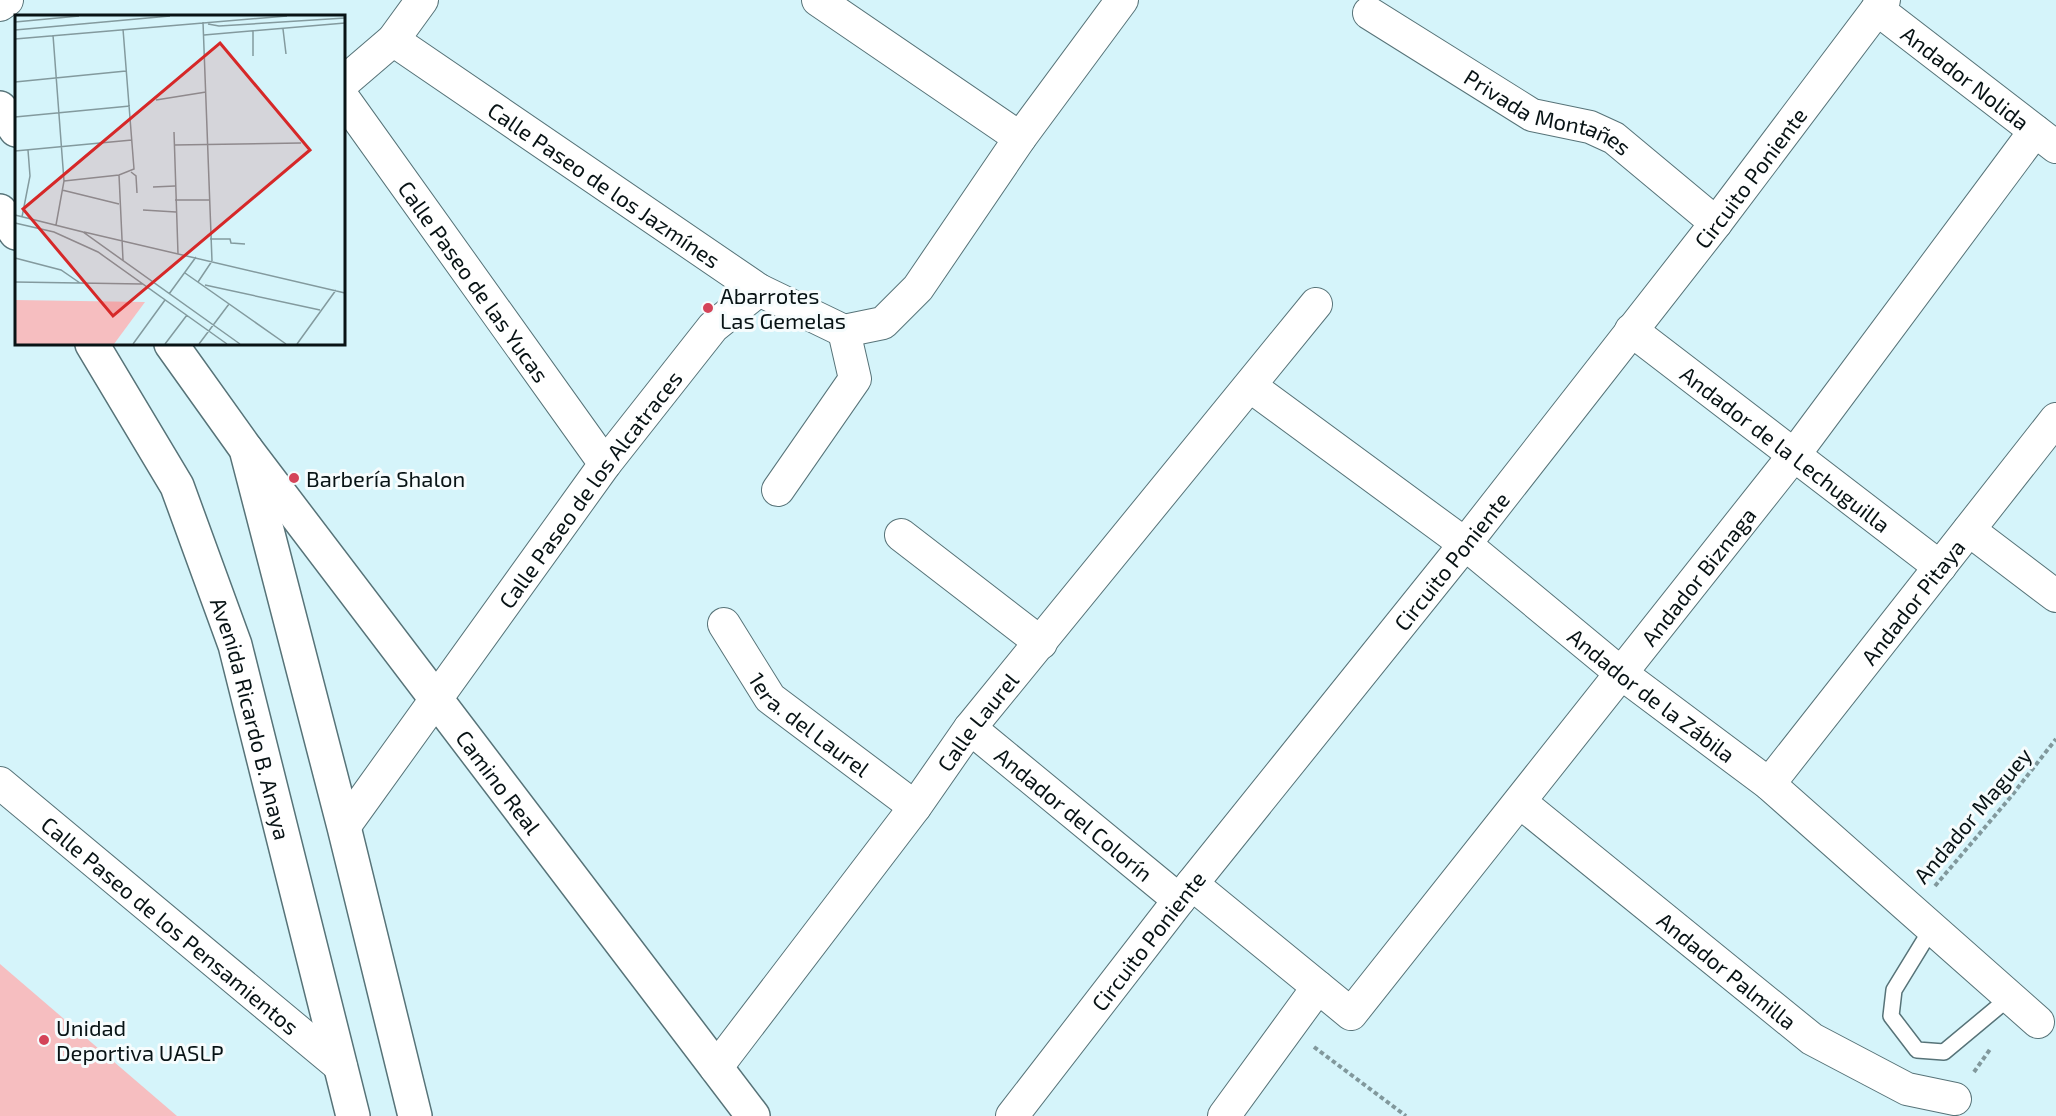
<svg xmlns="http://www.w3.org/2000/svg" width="2056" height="1116" viewBox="0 0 2056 1116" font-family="'Exo 2',sans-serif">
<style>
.green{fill:#f6bec0}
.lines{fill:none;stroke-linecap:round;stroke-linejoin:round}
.lane-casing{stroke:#577378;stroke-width:18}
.street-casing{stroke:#577378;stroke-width:34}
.secondary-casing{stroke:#577378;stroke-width:36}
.path{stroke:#81989c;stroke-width:4;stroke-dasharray:4.5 3;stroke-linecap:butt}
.lane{stroke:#fff;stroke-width:15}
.street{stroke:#fff;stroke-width:32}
.secondary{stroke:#fff;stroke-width:33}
.poi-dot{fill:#d44459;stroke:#f6fcfd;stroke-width:2}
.labels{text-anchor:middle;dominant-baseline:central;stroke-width:6;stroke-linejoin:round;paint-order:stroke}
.street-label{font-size:22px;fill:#081315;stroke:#f6fcfd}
.poi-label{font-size:22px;fill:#081315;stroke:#f6fcfd;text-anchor:start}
.inset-road{fill:none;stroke:#839a9e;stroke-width:1.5}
.view{fill:#d62828;fill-opacity:0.15;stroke:#d62828;stroke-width:3}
.inset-edge{fill:none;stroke:#081315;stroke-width:3}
</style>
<rect width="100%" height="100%" fill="#d5f4fa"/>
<polygon class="green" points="0,964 177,1116 0,1116"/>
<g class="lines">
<g class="lane-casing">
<polyline id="lane" points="1932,928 1894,990 1891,1016 1917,1050 1944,1052 2010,997"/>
</g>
<g class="street-casing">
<g id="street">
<polyline points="818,0 1020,138"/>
<polyline points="0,5 7,0"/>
<path id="s1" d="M1877,9L2056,147"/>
<path id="s2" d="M1369,13L1532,115L1590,127L1614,138L1716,223"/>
<path id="s3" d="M393,40L759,290L844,331L883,323L918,288L1020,138L1122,0"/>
<polyline points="344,82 393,40 422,0"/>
<path id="s4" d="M344,99L605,464"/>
<path id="s5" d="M1631,330L1940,567"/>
<path id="s6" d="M1250,386L1465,544L1622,674L1769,784L2038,1022"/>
<polyline points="778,490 855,379 844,331"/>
<polyline points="1969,530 2056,596"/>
<polyline points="901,535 1041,643"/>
<path id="s7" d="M724,624L770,698L915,807"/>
<path id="s8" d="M970,728L1179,900"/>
<path id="s9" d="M0,783L341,1067"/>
<path id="s10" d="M1769,784L2056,419"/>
<path id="s11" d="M1520,802L1812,1039L1907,1089L1955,1099"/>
<path id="s12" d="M344,827L605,464L713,327L759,290"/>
<path id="s13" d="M1192,884L1351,1014L1794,455L2035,131"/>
<path id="s14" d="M716,1068L915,807L970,728L1316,304"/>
<path id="s15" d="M1012,1116L1179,900L1465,544L1716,223L1884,0"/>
<polyline points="1224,1116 1318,987"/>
</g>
</g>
<g class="secondary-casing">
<g id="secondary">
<polyline points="0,108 16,130"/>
<polyline points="0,211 16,233"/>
<path id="s16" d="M92,344L177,486L235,645L353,1116"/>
<polyline points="171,344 246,449 344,827 415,1116"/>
<path id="s17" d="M246,449L753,1116"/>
</g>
</g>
<g class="path">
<polyline points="1935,886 2009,799 2056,739"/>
<polyline points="1314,1047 1406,1116"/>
<polyline points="1974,1072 1991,1048"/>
</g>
<use href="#lane" class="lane"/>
<use href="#street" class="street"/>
<use href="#secondary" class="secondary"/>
</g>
<g class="poi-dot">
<circle cx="708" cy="308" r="6"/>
<circle cx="294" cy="478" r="6"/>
<circle cx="44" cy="1040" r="6"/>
</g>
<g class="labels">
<g class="street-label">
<text stroke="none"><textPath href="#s1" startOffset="112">Andador Nolida</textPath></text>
<text stroke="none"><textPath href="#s2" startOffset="206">Privada Montañes</textPath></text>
<text stroke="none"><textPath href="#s15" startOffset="1194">Circuito Poniente</textPath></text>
<text stroke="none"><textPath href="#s3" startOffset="256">Calle Paseo de los Jazmínes</textPath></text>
<text stroke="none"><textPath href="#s4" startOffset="224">Calle Paseo de las Yucas</textPath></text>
<text stroke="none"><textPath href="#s5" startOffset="195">Andador de la Lechuguilla</textPath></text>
<text stroke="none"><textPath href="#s12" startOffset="418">Calle Paseo de los Alcatraces</textPath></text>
<text stroke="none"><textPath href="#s15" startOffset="708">Circuito Poniente</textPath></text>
<text stroke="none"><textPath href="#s13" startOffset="764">Andador Biznaga</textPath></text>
<text stroke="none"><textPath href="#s10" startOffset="232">Andador Pitaya</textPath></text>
<text stroke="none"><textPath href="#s6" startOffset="507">Andador de la Zábila</textPath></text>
<text stroke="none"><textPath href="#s16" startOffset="410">Avenida Ricardo B. Anaya</textPath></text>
<text stroke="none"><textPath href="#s7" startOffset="134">1era. del Laurel</textPath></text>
<text stroke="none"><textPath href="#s14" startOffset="434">Calle Laurel</textPath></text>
<text stroke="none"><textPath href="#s17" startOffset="418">Camino Real</textPath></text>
<text stroke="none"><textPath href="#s8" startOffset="135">Andador del Colorín</textPath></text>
<text transform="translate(1972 815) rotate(-50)">Andador Maguey</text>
<text stroke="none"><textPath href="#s9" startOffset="222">Calle Paseo de los Pensamientos</textPath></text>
<text stroke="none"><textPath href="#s15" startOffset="222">Circuito Poniente</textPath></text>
<text stroke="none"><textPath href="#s11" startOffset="267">Andador Palmilla</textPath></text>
</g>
<g class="poi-label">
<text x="720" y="295">Abarrotes<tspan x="720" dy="25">Las Gemelas</tspan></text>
<text x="306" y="478">Barbería Shalon</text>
<text x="56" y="1027">Unidad<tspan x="56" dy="25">Deportiva UASLP</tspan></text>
</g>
</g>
<g transform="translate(15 15)">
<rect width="330" height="330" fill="#d5f4fa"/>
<path d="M0,285L130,287L99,329H0Z" fill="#f6bec0"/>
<path class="inset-road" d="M0,7L64,1M188,7L197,246M193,9L204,11L330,3M268,14L271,39M0,15L155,1M238,16V41M38,20L49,166L41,210M189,20L330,8M0,24L272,1M0,67L111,56M141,85L191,77M0,102L115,91M159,117L163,239M159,130L286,128M0,136L117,125M116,157L121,161L122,178M104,160L108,245M49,166L104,160L119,154L108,14M138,172L160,171M47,175L104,189M160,185H194M128,195L161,197M0,200L68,217L225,329M7,202L15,161L13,135M0,208L39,217L83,237L212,329M69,217L330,278M195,224H215L216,228L230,229M0,243L46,255L65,268M170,258L271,329M0,267L127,269M183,267L197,246M190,270L305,295M154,279L181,242M118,329L150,285M150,329L172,300M184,329L214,289M282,329L321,275"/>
<path class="view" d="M205,28L295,135L98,301L8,194Z"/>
<rect width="330" height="330" class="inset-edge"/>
</g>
</svg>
